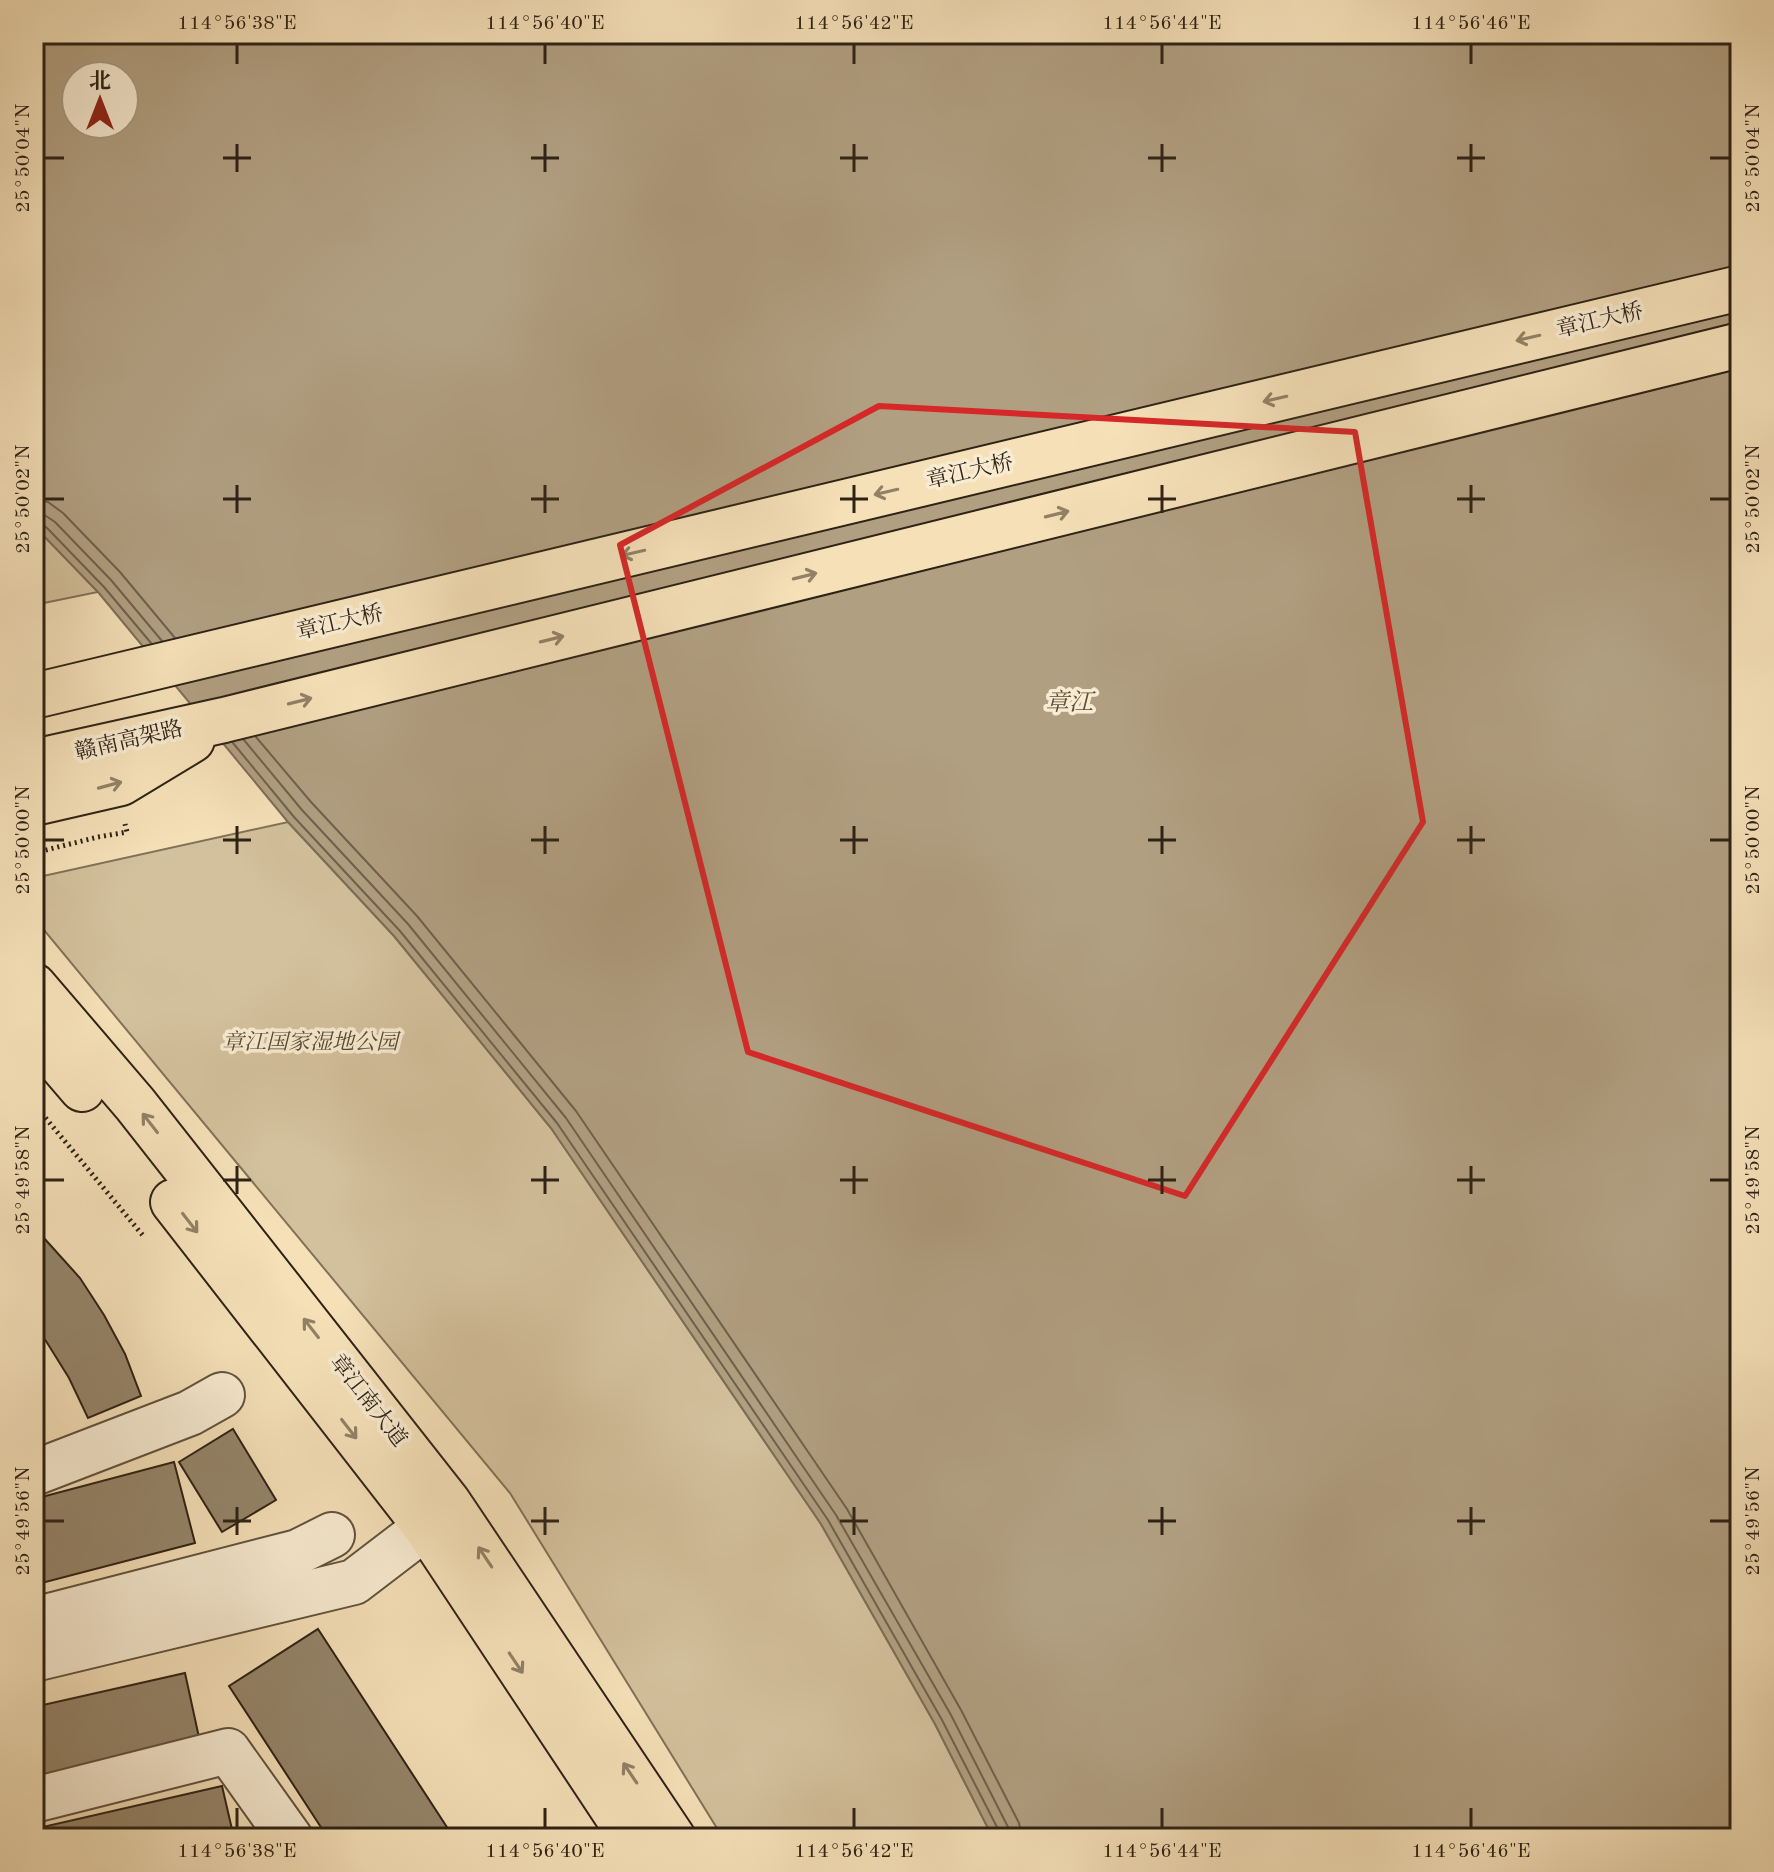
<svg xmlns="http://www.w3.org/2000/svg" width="1774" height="1872" viewBox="0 0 1774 1872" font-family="'Old Standard TT','Noto Serif SC',serif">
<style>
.green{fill:#d3c09c;stroke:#807158;stroke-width:2}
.water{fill:#b19f81;stroke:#7d6d56;stroke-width:2;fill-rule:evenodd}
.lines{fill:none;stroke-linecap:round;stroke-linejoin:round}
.shore{stroke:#70604b;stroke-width:2}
.building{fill:#95856a;stroke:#2e2215;stroke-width:2}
.minor-casing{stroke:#60523e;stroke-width:48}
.major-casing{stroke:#2e2215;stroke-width:48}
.highway-casing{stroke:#2e2215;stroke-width:48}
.path{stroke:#2e2215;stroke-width:5;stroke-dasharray:2 4;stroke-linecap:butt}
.minor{stroke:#f8ebd1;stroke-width:44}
.major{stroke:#f5e0b8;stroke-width:44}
.highway{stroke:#f5e0b8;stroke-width:44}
.oneway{stroke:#928166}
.marked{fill:none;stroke:#d62828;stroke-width:6;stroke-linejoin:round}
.ticks{fill:none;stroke:#2e2215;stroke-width:3}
.labels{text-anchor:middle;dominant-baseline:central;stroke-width:7;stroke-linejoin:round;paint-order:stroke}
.street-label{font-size:22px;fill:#2e2215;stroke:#f8ebd1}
.park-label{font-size:22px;font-style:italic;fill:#574a37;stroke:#f8ebd1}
.water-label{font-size:24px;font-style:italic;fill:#5c4e3b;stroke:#f8ebd1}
.neatline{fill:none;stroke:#2e2215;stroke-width:3}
.ticks-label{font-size:20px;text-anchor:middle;fill:#2e2215}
</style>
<rect width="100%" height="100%" fill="#f5e0b8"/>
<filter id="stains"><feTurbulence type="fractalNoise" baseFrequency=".0025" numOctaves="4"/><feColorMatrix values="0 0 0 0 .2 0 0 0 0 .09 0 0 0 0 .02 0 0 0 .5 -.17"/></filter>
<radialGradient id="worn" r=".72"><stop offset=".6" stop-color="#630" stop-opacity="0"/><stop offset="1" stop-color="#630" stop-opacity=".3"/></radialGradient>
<g class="green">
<polygon points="34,528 42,534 98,592 34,605"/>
<polygon points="288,822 394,936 551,1128 821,1524 935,1724 993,1838 723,1838 510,1493 34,918 34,878"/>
</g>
<path class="water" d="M34,34H1740V1838H993L935,1724L821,1524L551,1128L394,936L288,822L98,592L42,534L34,528ZM76,76H124V124H76Z"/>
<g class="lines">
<g class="shore">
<polyline points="34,500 48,502 63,513 120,572 175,638"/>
<polyline points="34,512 43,514 55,522 111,580 162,641"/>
<polyline points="34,523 41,523 48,529 104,587 151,643"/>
<polyline points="256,737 311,802 417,916 576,1111 847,1509 961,1710 1019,1823 1022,1838"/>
<polyline points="244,740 302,810 408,924 566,1118 836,1515 951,1715 1008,1827 1010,1838"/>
<polyline points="233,743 294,817 400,931 557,1123 828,1520 942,1720 999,1831 1000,1838"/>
</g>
</g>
<g class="building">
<polygon points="34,1227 80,1278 104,1315 125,1354 141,1396 88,1418 69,1378 46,1341 34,1325"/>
<polygon points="233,1429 276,1500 222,1532 179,1462"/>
<polygon points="174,1462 195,1543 34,1585 34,1499"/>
<polygon points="318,1629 454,1838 328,1838 229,1686"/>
<polygon points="185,1673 200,1742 34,1779 34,1707"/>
<polygon points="222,1786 234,1838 34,1838 34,1829"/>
</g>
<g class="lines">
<g class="minor-casing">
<g id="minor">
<polyline points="34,1473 190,1413 222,1395"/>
<polyline points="34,1620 298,1552 332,1535"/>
<polyline points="34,1659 354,1582 426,1527"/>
<polyline points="34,1800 228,1751 290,1838"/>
</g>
</g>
<g class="major-casing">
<g id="major">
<polyline points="34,986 135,1104 448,1502 673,1838"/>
<polyline points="34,1033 82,1089"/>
<polyline points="173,1202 426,1527 632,1838"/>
</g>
</g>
<g class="highway-casing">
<g id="highway">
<polyline points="34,696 1740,288"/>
<polyline points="34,762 224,720 1740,345"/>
<polyline points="34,803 121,783 192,740"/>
</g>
</g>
<g class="path">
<polyline points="34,853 98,837 127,832 125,824"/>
<polyline points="34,1104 145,1238"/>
</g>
<use href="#minor" class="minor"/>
<use href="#major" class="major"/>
<use href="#highway" class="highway"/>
</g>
<defs><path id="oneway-shaft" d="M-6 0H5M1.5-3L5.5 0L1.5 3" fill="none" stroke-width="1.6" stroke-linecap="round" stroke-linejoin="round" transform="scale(2)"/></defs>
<g class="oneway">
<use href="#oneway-shaft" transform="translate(1528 338) rotate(167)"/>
<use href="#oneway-shaft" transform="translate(1275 399) rotate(167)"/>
<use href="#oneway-shaft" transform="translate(886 492) rotate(167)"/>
<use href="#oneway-shaft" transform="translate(1057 514) rotate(-14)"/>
<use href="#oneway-shaft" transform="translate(633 553) rotate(167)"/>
<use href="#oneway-shaft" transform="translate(805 576) rotate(-14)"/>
<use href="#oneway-shaft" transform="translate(552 639) rotate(-14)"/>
<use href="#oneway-shaft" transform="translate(300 701) rotate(-14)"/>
<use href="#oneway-shaft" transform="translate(110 785) rotate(-15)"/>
<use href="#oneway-shaft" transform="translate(150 1123) rotate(-128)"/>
<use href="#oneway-shaft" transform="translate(190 1223) rotate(52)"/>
<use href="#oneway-shaft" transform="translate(311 1328) rotate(-128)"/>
<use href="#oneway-shaft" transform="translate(349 1429) rotate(52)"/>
<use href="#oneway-shaft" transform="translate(485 1557) rotate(-124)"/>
<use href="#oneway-shaft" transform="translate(516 1663) rotate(56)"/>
<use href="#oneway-shaft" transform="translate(630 1773) rotate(-124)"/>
</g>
<path class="marked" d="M879,406L1355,432L1423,822L1185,1196L748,1052L620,545Z"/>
<path class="ticks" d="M237,44V64M545,44V64M854,44V64M1162,44V64M1471,44V64M237,144V172M545,144V172M854,144V172M1162,144V172M1471,144V172M44,158H64M223,158H251M531,158H559M840,158H868M1148,158H1176M1457,158H1485M1710,158H1730M237,485V513M545,485V513M854,485V513M1162,485V513M1471,485V513M44,499H64M223,499H251M531,499H559M840,499H868M1148,499H1176M1457,499H1485M1710,499H1730M237,826V854M545,826V854M854,826V854M1162,826V854M1471,826V854M44,840H64M223,840H251M531,840H559M840,840H868M1148,840H1176M1457,840H1485M1710,840H1730M237,1166V1194M545,1166V1194M854,1166V1194M1162,1166V1194M1471,1166V1194M44,1180H64M223,1180H251M531,1180H559M840,1180H868M1148,1180H1176M1457,1180H1485M1710,1180H1730M237,1507V1535M545,1507V1535M854,1507V1535M1162,1507V1535M1471,1507V1535M44,1521H64M223,1521H251M531,1521H559M840,1521H868M1148,1521H1176M1457,1521H1485M1710,1521H1730M237,1808V1828M545,1808V1828M854,1808V1828M1162,1808V1828M1471,1808V1828"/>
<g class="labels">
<g class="street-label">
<text transform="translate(1600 321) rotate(-13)">章江大桥</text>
<text transform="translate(970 472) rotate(-13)">章江大桥</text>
<text transform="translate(340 623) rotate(-13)">章江大桥</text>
<text transform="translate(129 741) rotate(-13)">赣南高架路</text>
<text transform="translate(368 1401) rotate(52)">章江南大道</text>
</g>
<g class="park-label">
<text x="310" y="1043">章江国家湿地公园</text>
</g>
<g class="water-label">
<text x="1069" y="704">章江</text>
</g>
</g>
<rect width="1774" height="1872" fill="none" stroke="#f5e0b8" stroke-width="88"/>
<g transform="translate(100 100)"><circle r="38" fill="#f8ebd1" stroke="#a79b86" stroke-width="2"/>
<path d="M0-6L14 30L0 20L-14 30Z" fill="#8f2418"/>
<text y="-12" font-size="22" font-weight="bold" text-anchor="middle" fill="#2e2215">北</text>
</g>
<rect x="44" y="44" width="1686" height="1784" class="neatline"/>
<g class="ticks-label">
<text x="237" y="29">114°56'38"E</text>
<text x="545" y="29">114°56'40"E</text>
<text x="854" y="29">114°56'42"E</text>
<text x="1162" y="29">114°56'44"E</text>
<text x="1471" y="29">114°56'46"E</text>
<text transform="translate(22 158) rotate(-90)" y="7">25°50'04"N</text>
<text transform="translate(1752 158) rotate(-90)" y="7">25°50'04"N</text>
<text transform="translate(22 499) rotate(-90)" y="7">25°50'02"N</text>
<text transform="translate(1752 499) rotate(-90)" y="7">25°50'02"N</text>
<text transform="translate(22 840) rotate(-90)" y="7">25°50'00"N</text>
<text transform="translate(1752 840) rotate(-90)" y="7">25°50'00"N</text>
<text transform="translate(22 1180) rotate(-90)" y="7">25°49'58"N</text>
<text transform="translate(1752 1180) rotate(-90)" y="7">25°49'58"N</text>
<text transform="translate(22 1521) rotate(-90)" y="7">25°49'56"N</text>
<text transform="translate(1752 1521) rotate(-90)" y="7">25°49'56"N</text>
<text x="237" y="1857">114°56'38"E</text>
<text x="545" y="1857">114°56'40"E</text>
<text x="854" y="1857">114°56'42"E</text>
<text x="1162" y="1857">114°56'44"E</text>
<text x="1471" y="1857">114°56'46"E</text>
</g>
<rect width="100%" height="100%" filter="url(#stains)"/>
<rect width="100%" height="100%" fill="url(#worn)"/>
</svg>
